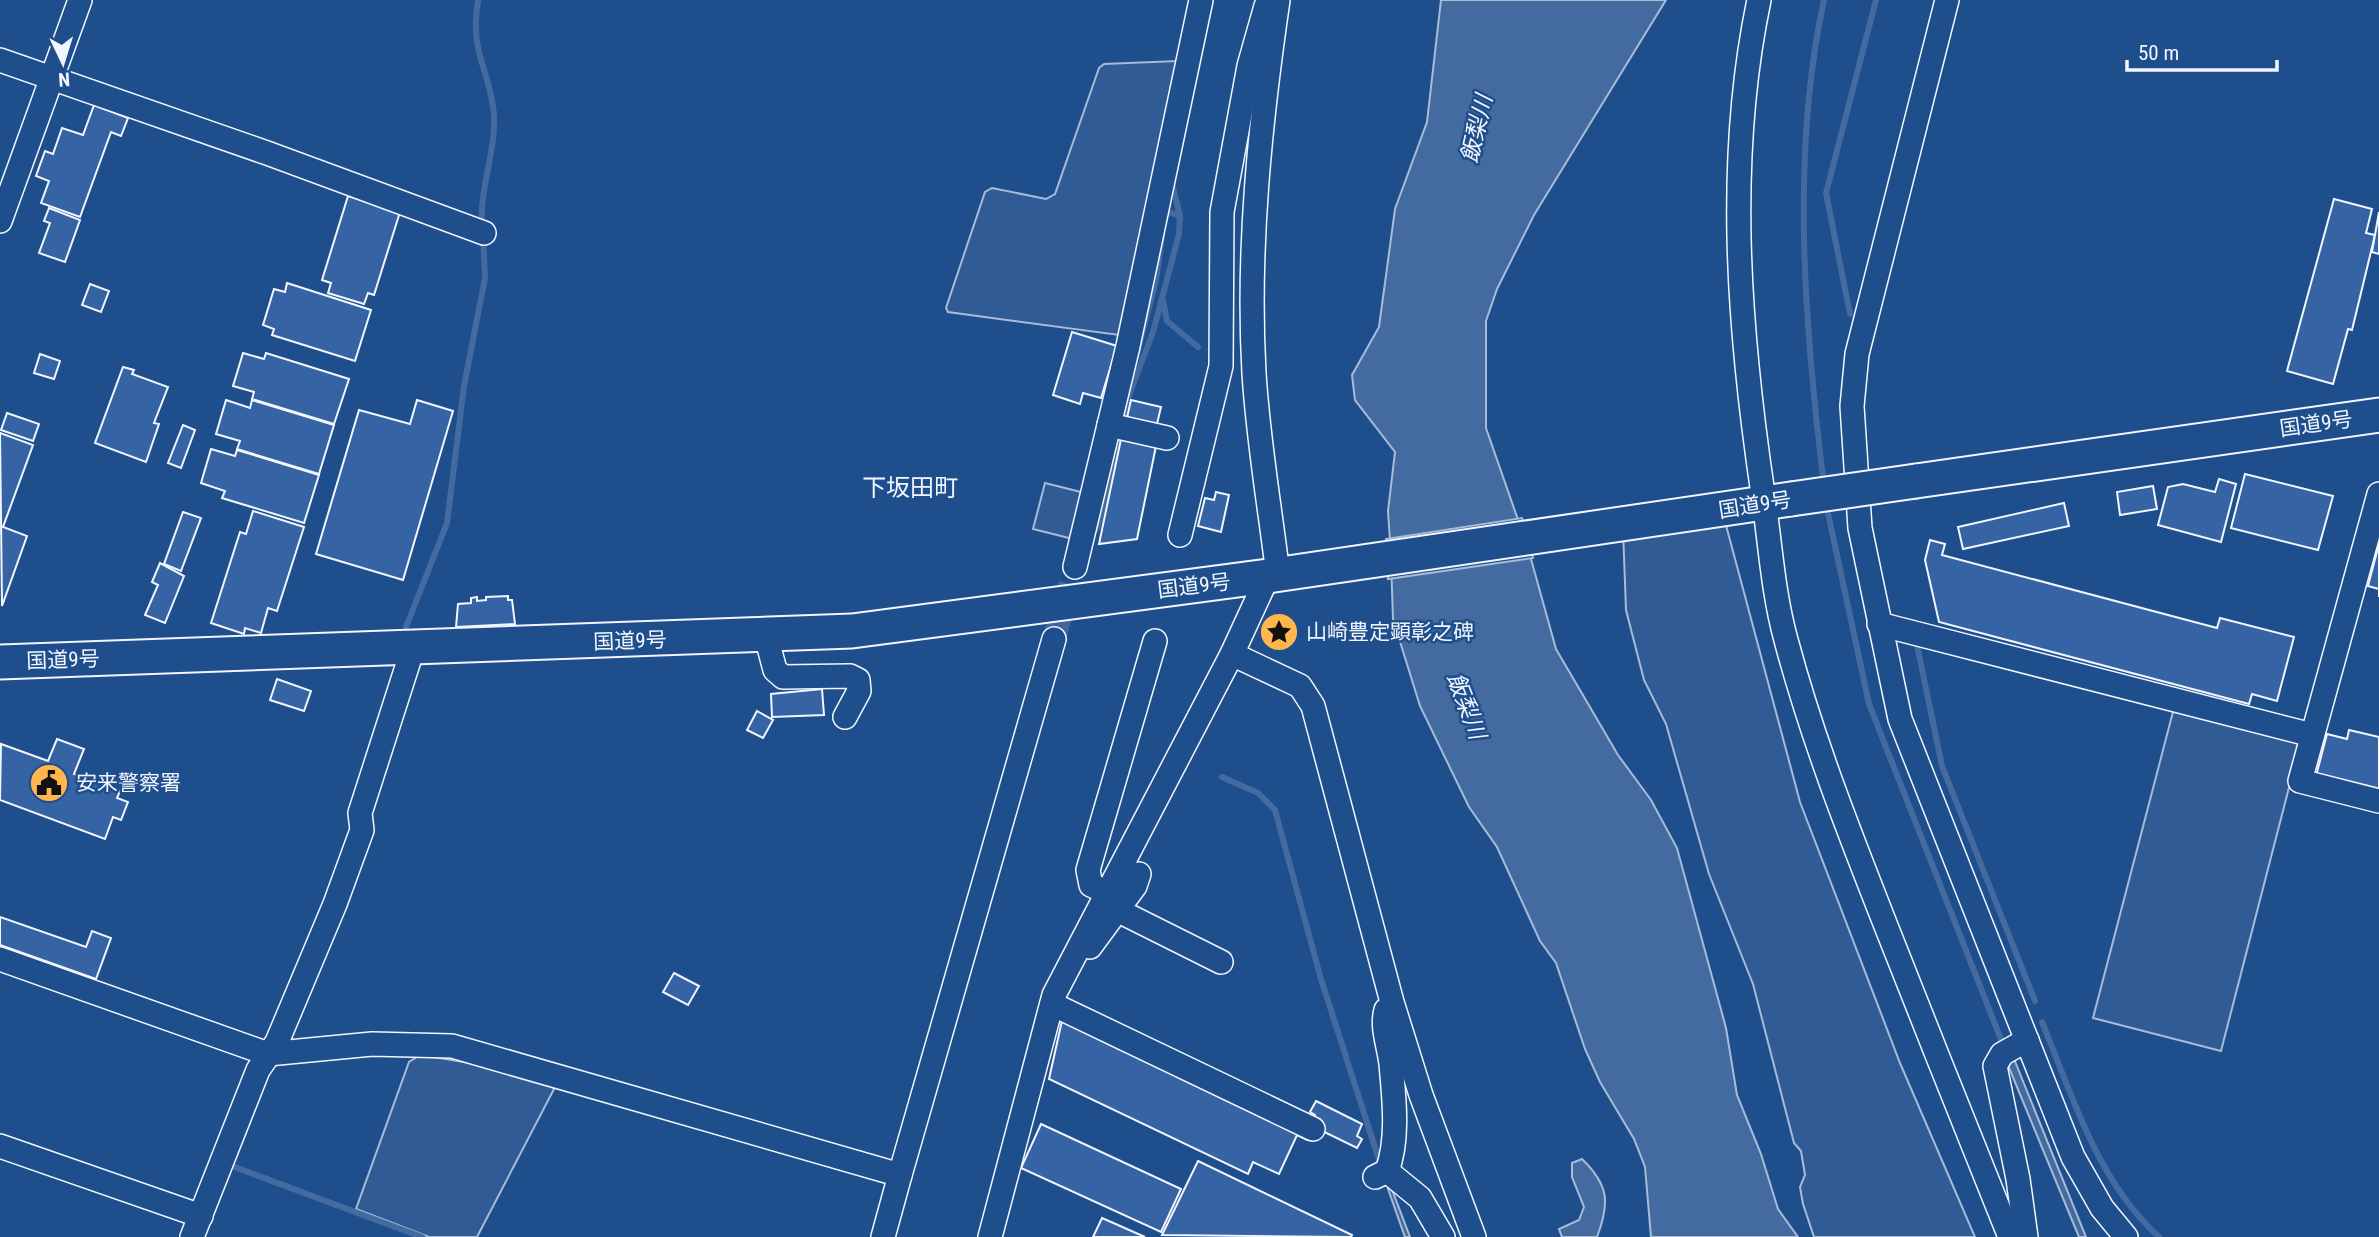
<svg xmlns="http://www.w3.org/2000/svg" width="2379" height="1237" viewBox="0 0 2379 1237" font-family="'Roboto Condensed','Noto Sans JP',sans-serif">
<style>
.built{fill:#305b95;stroke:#a8bbd7;stroke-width:2}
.water{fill:#446ba0;stroke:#a8bbd7;stroke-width:2}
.pier{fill:#1f4e8c;stroke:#a8bbd7;stroke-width:2}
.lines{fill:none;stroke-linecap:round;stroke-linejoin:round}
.stream{stroke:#446ba0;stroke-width:6}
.building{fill:#3563a3;stroke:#f2f6ff;stroke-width:2}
.minor-tunnel{stroke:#3f679d;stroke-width:23;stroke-dasharray:23 11;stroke-linecap:butt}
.minor-casing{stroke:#f2f6ff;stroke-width:26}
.highway-casing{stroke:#f2f6ff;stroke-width:37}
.minor{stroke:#1f4e8c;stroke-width:23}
.highway{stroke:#1f4e8c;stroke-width:33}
.highway-bridge-casing{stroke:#f2f6ff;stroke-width:37;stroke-linecap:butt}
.highway-bridge{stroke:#1f4e8c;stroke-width:33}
.labels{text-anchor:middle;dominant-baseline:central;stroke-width:5;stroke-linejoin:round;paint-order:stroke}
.street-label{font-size:21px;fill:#f2f6ff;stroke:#1f4e8c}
.poi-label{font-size:21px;fill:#f2f6ff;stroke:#1f4e8c;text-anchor:start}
.water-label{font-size:23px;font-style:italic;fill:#f2f6ff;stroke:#1f4e8c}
.quarter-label{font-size:24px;fill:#f2f6ff;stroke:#1f4e8c}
</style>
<rect width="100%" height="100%" fill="#1f4e8c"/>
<g class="built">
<polygon points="1177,61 1119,335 948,312 946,308 985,192 992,188 1046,199 1055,194 1099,68 1104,64"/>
<polygon points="1045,483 1089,494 1077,540 1033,529"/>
<polygon points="1723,514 1800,802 1900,1063 1975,1237 1814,1237 1803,1204 1800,1187 1805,1175 1801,1151 1794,1143 1753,984 1709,874 1666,724 1644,680 1626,610 1623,529"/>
<polygon points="2174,708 2301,741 2221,1051 2093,1018"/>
<polygon points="420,1055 483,1065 551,1085 554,1089 477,1237 429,1237 356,1209 409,1062"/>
</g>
<g class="water">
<polygon points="1441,0 1666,0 1534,215 1497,289 1486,321 1486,428 1524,537 1391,555 1388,511 1395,452 1355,400 1352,375 1379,327 1395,209 1427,122"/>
<polygon points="1526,541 1556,649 1618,755 1651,800 1677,848 1726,1028 1737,1095 1761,1154 1778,1209 1798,1237 1651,1237 1645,1167 1634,1139 1600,1082 1585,1049 1556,963 1540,941 1497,847 1469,807 1420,706 1393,619 1391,560"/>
<polygon points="2012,1054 2086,1237 2079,1237 2005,1058"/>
<path d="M1582,1159C1609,1185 1610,1203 1597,1237H1562L1559,1229L1579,1220L1584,1207L1572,1177V1163Z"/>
<polygon points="1391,1187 1410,1237 1405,1237 1388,1189"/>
</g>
<polygon class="pier" points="1522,518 1533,558 1388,579 1386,539"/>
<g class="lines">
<g class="stream">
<path d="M478,0C470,50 486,63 493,106C499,145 479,186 482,225"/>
<path d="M1824,0C1790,155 1805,330 1824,486"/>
<polyline points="1165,218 1168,212 1180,216"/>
<polyline points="1163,300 1167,321 1198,347"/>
<polyline points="1850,314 1826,193 1876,0"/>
<polyline points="1136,358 1156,280 1162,236"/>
<polyline points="1826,504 1869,704 2004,1047"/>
<polyline points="1092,535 1098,527 1128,398 1153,332 1179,234 1180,216 1172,183"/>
<polyline points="406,627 447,523 464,386 485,278 483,236"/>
<polyline points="1060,638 1068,612"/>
<polyline points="1917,645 1942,766 2035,1001"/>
<polyline points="1222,777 1258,793 1275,810 1321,979 1379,1160"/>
<path d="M2042,1022C2073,1097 2097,1181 2159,1237"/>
<polyline points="229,1165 422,1237"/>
</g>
</g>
<g class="building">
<polygon points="94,105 128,118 121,136 111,132 80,217 41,203 49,181 36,176 45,151 53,154 62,128 83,135"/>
<polygon points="348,196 400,212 374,295 368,293 364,304 328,293 331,283 322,280"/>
<polygon points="2334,199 2372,209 2366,233 2375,235 2352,330 2348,329 2333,384 2287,371"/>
<polygon points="49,208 80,220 65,262 39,253 50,223 44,221"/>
<polygon points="2379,212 2379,254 2372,252"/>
<polygon points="287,283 371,310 355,361 272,335 274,329 263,325 274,289 285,292"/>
<polygon points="90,284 109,291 101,312 82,305"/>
<polygon points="1072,332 1117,346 1101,398 1083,393 1080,404 1053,395"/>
<polygon points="243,353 264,359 266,353 349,379 334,424 252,399 254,392 233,386"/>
<polygon points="40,354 60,361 54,379 34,373"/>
<polygon points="123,367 134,370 132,374 168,387 154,423 159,424 146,462 95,443"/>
<polygon points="226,400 250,408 252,400 334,425 319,474 237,449 240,441 216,434"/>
<polygon points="417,400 453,411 403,580 316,554 359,410 410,424"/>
<polygon points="1131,400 1161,407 1157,424 1154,423 1153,428 1126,422"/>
<polygon points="7,413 39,424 33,441 1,430"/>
<polygon points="183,425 195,430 181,468 168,463"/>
<polygon points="0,433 33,445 3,527 27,536 2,606"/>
<polygon points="1121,439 1156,446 1137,539 1099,544"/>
<polygon points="211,449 235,456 237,450 319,475 304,523 222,498 225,491 201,483"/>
<polygon points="2245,474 2333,496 2318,550 2231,528"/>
<polygon points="2219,479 2236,484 2221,542 2158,525 2168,487 2183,484 2215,492"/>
<polygon points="2153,486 2157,509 2120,515 2117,492"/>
<polygon points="1216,492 1229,495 1221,532 1198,526 1205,498 1214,500"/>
<polygon points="2064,503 2069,526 1963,549 1958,527"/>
<polygon points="253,511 304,527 277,611 268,608 261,633 245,628 244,634 211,623 240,532 246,534"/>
<polygon points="183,512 201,518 181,571 164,564"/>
<polygon points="1930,540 1945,544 1942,555 2217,628 2220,618 2294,637 2277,701 2252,694 2249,704 1939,622 1925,560"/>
<polygon points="2379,544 2379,597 2379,589 2368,586"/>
<polygon points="160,563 184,576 165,623 145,615 158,585 152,582"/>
<polygon points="508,596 508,600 512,600 515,624 456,627 458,604 471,603 471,598 477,597 477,601 486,600 486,597"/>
<polygon points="277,679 311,691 304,711 270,700"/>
<polygon points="822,689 824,715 772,717 771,694"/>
<polygon points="757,711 773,720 763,738 747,730"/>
<polygon points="2349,730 2379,737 2379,791 2316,776 2327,734 2347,739"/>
<polygon points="57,739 84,749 74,774 120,791 117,798 128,802 121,820 113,817 105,839 0,800 1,744 48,761"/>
<polygon points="0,917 86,947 92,931 111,938 96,979 0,945"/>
<polygon points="674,973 699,986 688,1005 663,992"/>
<polygon points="1063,1016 1310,1134 1307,1140 1297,1135 1279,1174 1253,1162 1248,1174 1049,1079"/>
<polygon points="1316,1101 1362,1124 1357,1136 1362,1139 1357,1148 1310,1125 1315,1115 1310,1112"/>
<polygon points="1041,1124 1181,1189 1161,1232 1021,1168"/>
<polygon points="1198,1161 1352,1235 1351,1237 1162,1235"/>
<polygon points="1102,1218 1145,1237 1093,1237"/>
</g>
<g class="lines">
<polyline class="minor-tunnel" points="1054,639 1075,567"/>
<g class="minor-casing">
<g id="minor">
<path d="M1278,0C1260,123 1247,249 1254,373C1258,440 1270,508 1278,575"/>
<path d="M1759,0C1725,162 1739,332 1763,494C1770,542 1773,593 1786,640C1812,738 1849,832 1886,926C1927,1030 1968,1133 2010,1237"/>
<polyline points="1947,0 1857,354 1852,406 1860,528 1900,719 2073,1157 2102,1208 2126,1237"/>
<polyline points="0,60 267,153 484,233"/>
<polyline points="0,221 80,0"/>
<polyline points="1109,425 1167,438"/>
<polyline points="2379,494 2300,781 2379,801"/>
<polyline points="1180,535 1221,366 1222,212 1249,66 1266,6"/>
<polyline points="1075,567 1128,346 1201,0"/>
<polyline points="1879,624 2312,735"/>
<polyline points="766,636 775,670 783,677 850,676 858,680 859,691 845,717"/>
<polyline points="1232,654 1300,686 1313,706 1392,1002 1421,1095 1474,1237"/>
<polyline points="1106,892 1091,885 1088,870 1155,641"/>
<polyline points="1117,910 1221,962"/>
<polyline points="1090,947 1135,886 1139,874"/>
<polyline points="0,959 268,1054 372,1044 452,1046 900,1175 883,1237"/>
<polyline points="1052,1004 1313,1129"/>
<polyline points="0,1146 201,1216"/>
<polyline points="1387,1171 1420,1198 1443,1237"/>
<polyline points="900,1175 1054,639"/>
<path d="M1375,1177L1387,1171C1399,1139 1394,1098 1391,1064C1389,1046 1381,1027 1386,1010"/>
<polyline points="192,1237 258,1070 277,1042 335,904 362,830 360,813 413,648"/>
<polyline points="990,1237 1054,995 1232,654 1268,576"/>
<polyline points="2026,1237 2018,1179 1995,1066 2002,1054 2027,1040"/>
</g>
</g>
<g class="highway-casing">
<g id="highway">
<polyline points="1916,481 2379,415"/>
<polyline points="0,662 852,631 1268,576 1791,499"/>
</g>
</g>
<use href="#minor" class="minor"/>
<use href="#highway" class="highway"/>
<g class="highway-bridge-casing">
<polyline id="highway-bridge" points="1791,499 1916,481"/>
</g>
<use href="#highway-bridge" class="highway-bridge"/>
</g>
<defs>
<g id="sight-disc" transform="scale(2.0125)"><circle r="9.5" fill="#ffb74d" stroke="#1f4e8c"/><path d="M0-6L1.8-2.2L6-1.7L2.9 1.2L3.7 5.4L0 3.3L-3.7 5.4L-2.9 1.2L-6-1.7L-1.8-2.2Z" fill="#111"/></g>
<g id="civic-disc" transform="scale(2.0125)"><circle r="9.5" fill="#ffb74d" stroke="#1f4e8c"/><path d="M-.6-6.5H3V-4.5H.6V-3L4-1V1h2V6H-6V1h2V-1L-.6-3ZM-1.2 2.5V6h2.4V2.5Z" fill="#111"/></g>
</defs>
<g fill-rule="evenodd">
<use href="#sight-disc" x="1279" y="632"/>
<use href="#civic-disc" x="49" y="783"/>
</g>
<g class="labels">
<g class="street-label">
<text transform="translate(2316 424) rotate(-8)">国道9号</text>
<text transform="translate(1755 505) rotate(-9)">国道9号</text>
<text transform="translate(1194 586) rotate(-7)">国道9号</text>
<text transform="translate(630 641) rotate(-2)">国道9号</text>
<text transform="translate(63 660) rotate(-2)">国道9号</text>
</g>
<g class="poi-label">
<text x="1306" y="632">山崎豊定顕彰之碑</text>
<text x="76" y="783">安来警察署</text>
</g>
<g class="water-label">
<text transform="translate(1477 129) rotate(-77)">飯梨川</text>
<text transform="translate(1466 706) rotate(69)">飯梨川</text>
</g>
<g class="quarter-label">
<text x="910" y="488">下坂田町</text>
</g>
</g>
<g transform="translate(63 63) rotate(176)" stroke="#1f4e8c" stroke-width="5" paint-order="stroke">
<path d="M0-5L12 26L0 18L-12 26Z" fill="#f2f6ff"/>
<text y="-10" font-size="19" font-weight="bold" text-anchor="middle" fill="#f2f6ff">N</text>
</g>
<path d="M2127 60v10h150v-10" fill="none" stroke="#f2f6ff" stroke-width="3.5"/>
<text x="2138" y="60" font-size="21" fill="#f2f6ff" stroke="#1f4e8c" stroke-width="5" paint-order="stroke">50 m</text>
</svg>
